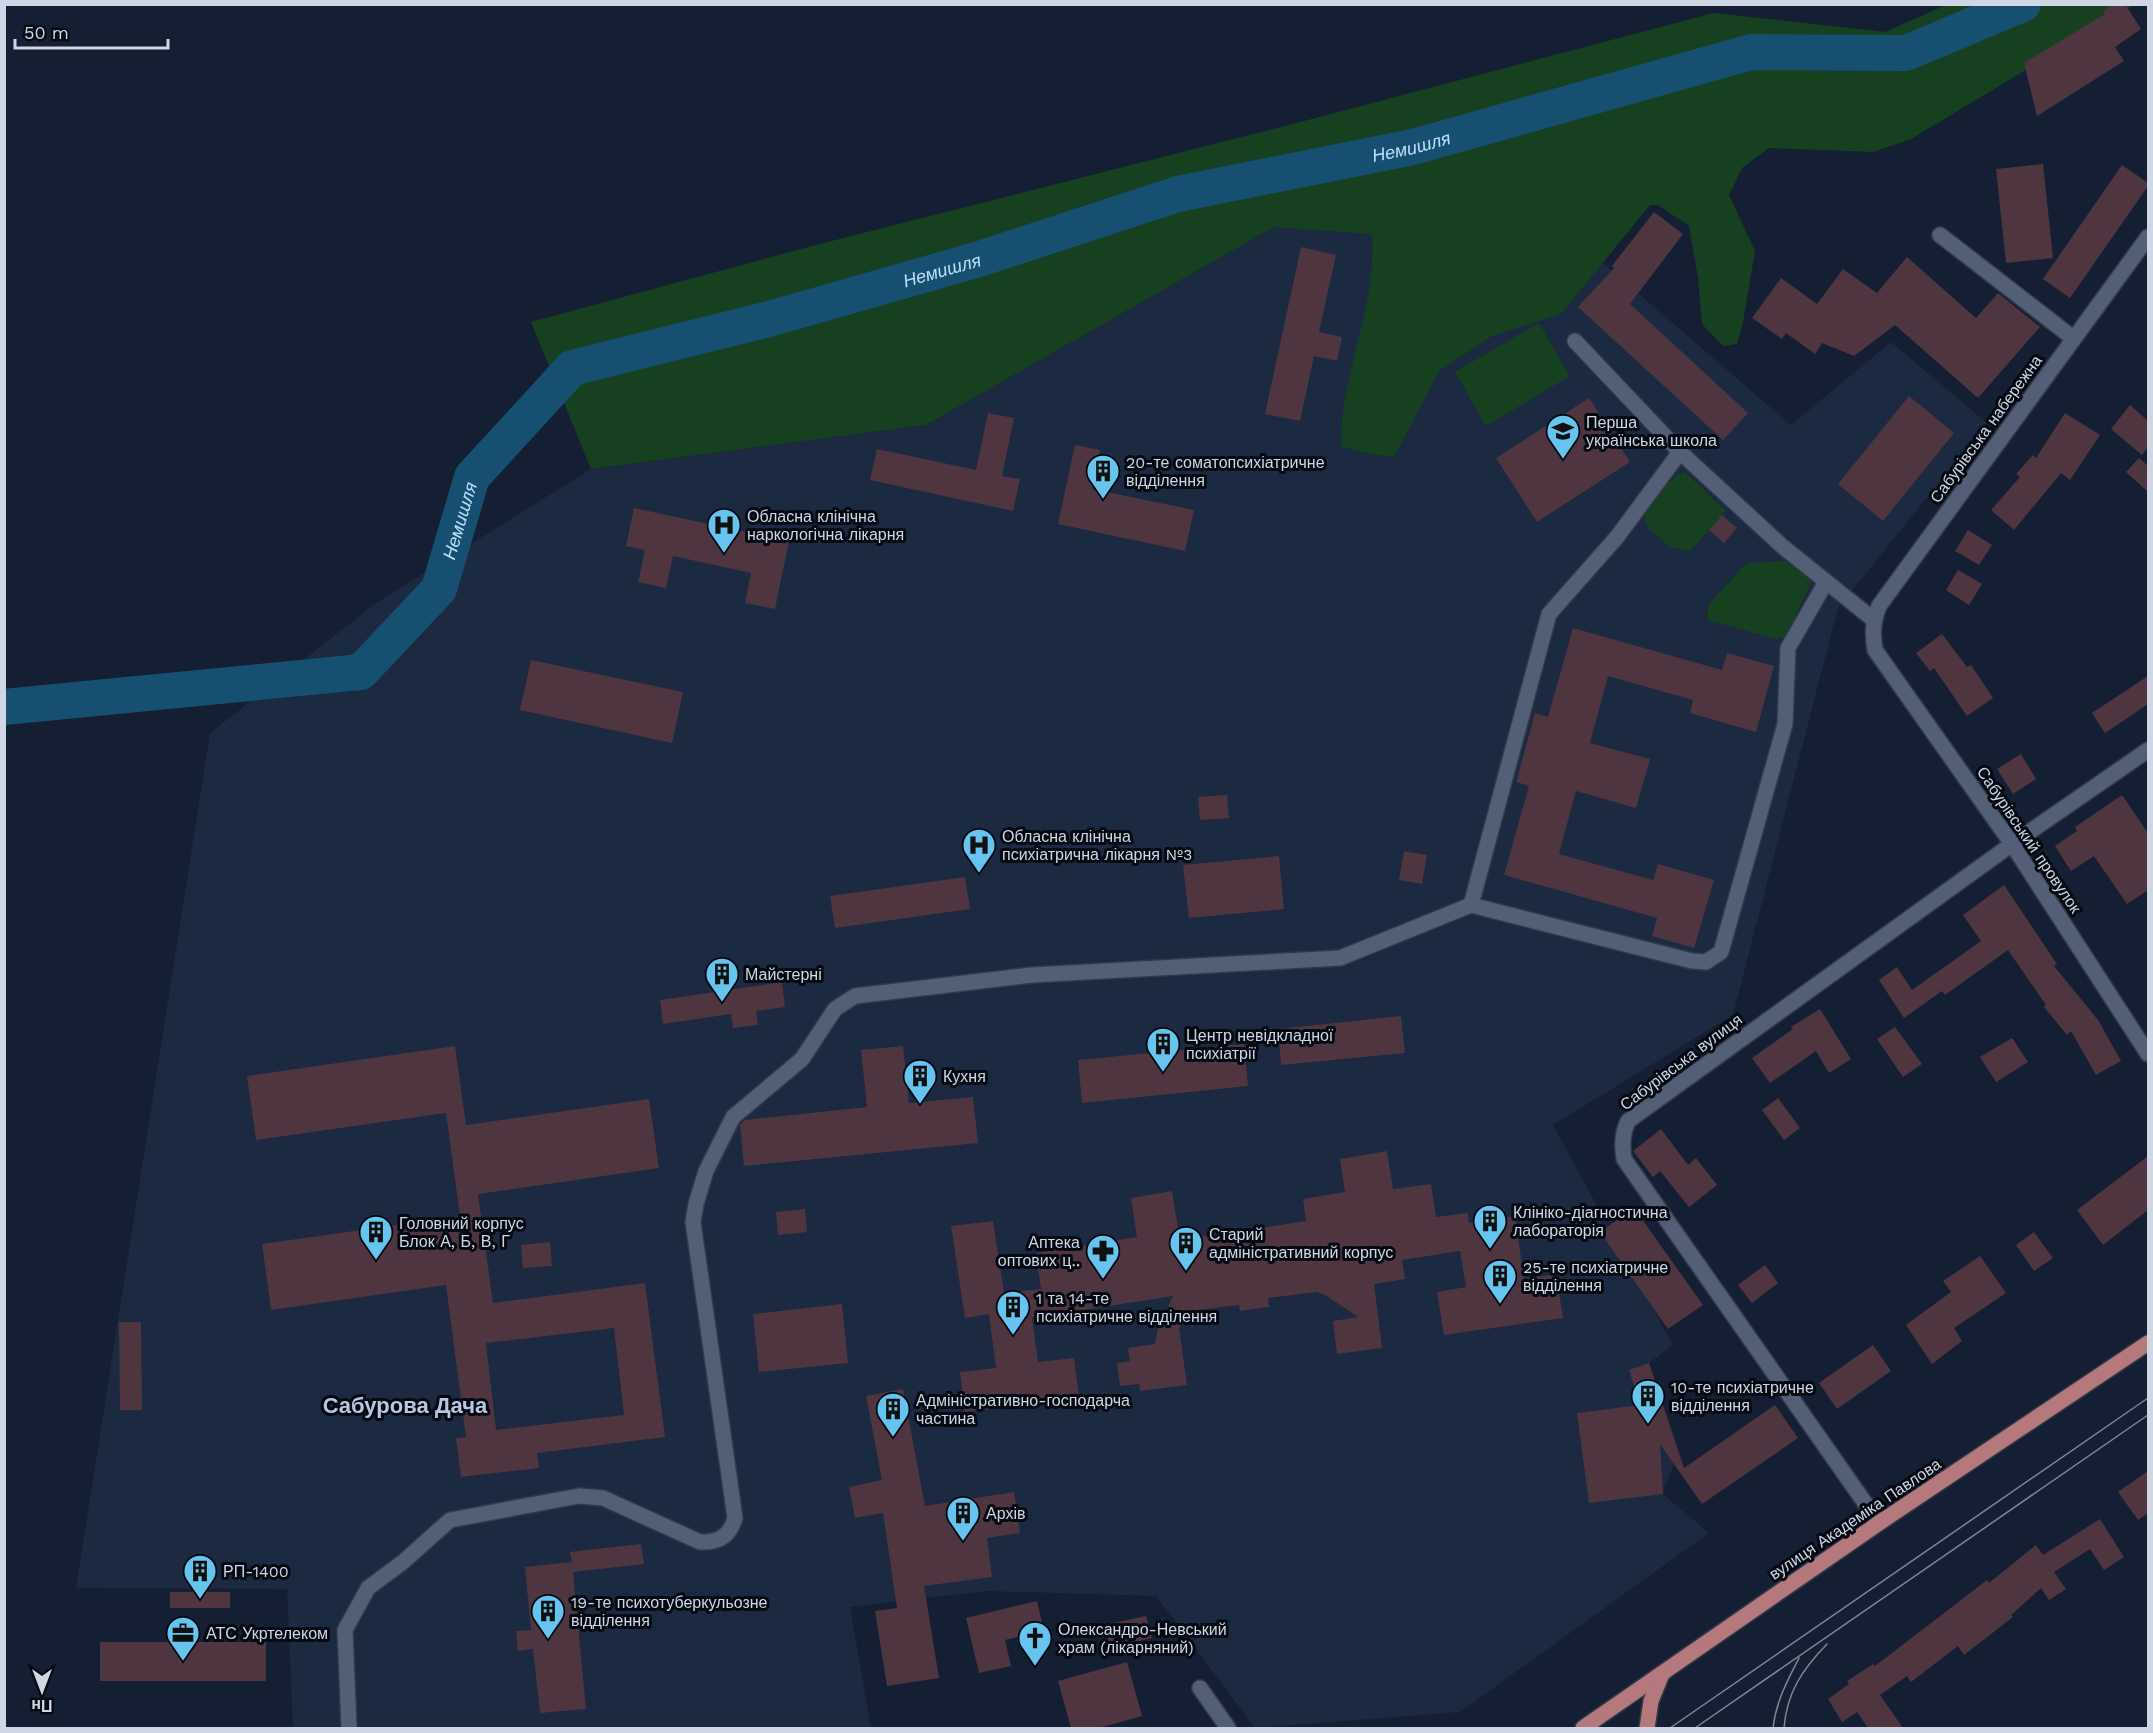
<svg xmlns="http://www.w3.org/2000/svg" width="2153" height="1733" viewBox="0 0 2153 1733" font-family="'Work Sans',sans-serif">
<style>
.built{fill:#1b2941}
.green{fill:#164020}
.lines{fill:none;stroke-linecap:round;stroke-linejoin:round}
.river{stroke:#164f70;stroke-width:36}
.building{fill:#4f3540;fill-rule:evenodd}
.minor-casing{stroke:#33394a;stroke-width:18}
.major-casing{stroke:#33394a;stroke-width:18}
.minor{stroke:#525f76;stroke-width:15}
.major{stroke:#b5787c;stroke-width:15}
.tram{stroke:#7e8697;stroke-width:1.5}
.labels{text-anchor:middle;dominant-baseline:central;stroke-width:6;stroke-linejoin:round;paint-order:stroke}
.poi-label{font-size:16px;fill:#cfd6e4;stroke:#050912;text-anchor:start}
.street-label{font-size:16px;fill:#cfd6e4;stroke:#050912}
.water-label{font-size:18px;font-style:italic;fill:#bce0fa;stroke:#050912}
.district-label{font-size:22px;font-weight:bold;fill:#b7c6e1;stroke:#050912}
</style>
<rect width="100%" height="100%" fill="#151f33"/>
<polygon class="built" points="1342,215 1602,262 1791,425 1891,342 1987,423 1838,608 1733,1015 1553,1125 1673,1345 1649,1363 1678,1451 1663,1494 1709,1533 1460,1712 1255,1728 1156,1596 987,1591 850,1607 871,1728 293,1728 287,1589 76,1588 210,733 376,603 591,469 926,425 1274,227"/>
<g class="green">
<path d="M1946,5H2134L1911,139L1873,152L1769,148L1742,168L1729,195L1755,251L1743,322L1737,344L1723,346L1702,324L1698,278L1689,226L1658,205H1650L1561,314L1492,336L1439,371L1394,457L1371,454L1341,447C1340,375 1377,307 1372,234L1274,227L926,425L591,469L531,322L812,246L1289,125L1714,13L1885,32Z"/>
<polygon points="1539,323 1570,376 1486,426 1455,372"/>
<polygon points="1685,472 1726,511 1690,551 1670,547 1649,529 1644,518 1648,504 1678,474"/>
<polygon points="1785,561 1812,575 1812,581 1785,637 1776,639 1707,620 1709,604 1747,563"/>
</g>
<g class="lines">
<path class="river" id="s1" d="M4,707L361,672L439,589L472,477L572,368L769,319L976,260L1178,194L1413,147L1751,52L1906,53L2023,4"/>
</g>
<g class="building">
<polygon points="2112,4 2125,4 2141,29 2115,47 2124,61 2037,116 2024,63 2105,14 2103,11"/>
<polygon points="2043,164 2053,258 2006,263 1996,169"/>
<polygon points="2122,165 2148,183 2148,186 2070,298 2043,279"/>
<polygon points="1654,212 1683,234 1630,304 1748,413 1723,440 1578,307 1614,268 1612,266"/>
<polygon points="1301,247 1336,255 1319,332 1342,337 1337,361 1314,356 1300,421 1265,414"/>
<polygon points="1907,257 1976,318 1998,293 2040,327 1978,398 1895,325 1854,356 1822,343 1815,354 1786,333 1782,339 1752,318 1781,278 1817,304 1843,269 1877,293"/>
<polygon points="1909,396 1954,433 1883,521 1838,484"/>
<polygon points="1589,398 1630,462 1537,522 1496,458"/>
<polygon points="2130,405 2148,421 2148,447 2142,455 2111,429"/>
<polygon points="988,413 1014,418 1002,476 1020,479 1013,511 870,480 877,449 976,470"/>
<polygon points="2065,413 2100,435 2070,480 2061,473 2014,530 1991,510 2020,477 2016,474 2033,455 2036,458"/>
<polygon points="1075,445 1100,450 1092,489 1194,510 1185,551 1058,524"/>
<polygon points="2139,458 2148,466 2148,492 2126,472"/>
<polygon points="634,508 789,541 775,609 745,603 751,573 673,556 666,588 638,582 645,550 626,546"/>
<polygon points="1722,515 1737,528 1724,543 1709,530"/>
<polygon points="1968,530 1992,545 1979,565 1955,551"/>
<polygon points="1958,570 1982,584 1969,605 1946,590"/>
<polygon points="1573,628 1722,670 1727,653 1774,666 1756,732 1690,713 1693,700 1608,676 1590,743 1650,759 1636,808 1576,791 1559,854 1653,880 1658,864 1714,880 1694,948 1652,936 1657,918 1504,875 1529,786 1516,782 1535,713 1548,717"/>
<polygon points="1942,634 1967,667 1971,665 1993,698 1967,716 1934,668 1930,671 1916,653"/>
<polygon points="531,660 683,692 672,743 520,710"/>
<polygon points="2148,676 2148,704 2105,733 2092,713"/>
<polygon points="2021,754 2036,779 2013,794 1997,769"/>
<polygon points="1227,795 1229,818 1200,820 1198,797"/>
<polygon points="2122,795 2148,833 2148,890 2127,904 2094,856 2071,871 2055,846 2077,831 2075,827"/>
<polygon points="1404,851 1427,855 1422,884 1399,880"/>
<polygon points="1279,856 1284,909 1189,918 1183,865"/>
<polygon points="965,877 970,909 835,928 830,896"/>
<polygon points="2004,885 2057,964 2054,966 2098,1020 2121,1061 2096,1075 2071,1031 2067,1035 2044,1007 2046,1005 2008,950 1945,995 1942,991 1904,1018 1879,980 1897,967 1912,990 1981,941 1963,915"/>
<polygon points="782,982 785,1007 756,1011 758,1025 733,1028 731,1014 663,1024 660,1000"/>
<polygon points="1820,1009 1851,1059 1829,1073 1816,1051 1770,1083 1752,1058 1793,1029 1791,1027"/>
<polygon points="1401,1016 1405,1053 1281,1065 1278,1029"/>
<polygon points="1895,1027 1922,1064 1903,1077 1877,1039"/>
<polygon points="2012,1038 2028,1062 1996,1082 1980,1057"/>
<polygon points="1244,1044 1248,1086 1082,1103 1078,1060"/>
<path d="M455,1046L466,1125L649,1099L659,1168L478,1194L493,1303L645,1283L665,1437L537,1453L539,1468L461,1477L456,1438L466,1437L446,1285L271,1310L262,1244L460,1216L446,1113L256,1140L247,1076ZM614,1328L624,1415L496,1430L486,1343Z"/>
<polygon points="903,1046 909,1103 973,1097 978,1143 744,1166 740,1125 745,1120 867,1107 861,1050"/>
<polygon points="1778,1098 1800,1128 1784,1140 1762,1110"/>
<polygon points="1661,1129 1688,1165 1696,1158 1717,1185 1689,1207 1660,1171 1653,1177 1633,1151"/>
<polygon points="1387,1151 1393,1189 1431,1184 1436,1217 1468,1213 1469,1223 1515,1216 1524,1279 1556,1274 1563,1318 1444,1335 1437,1292 1466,1287 1460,1251 1402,1260 1405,1279 1374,1284 1382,1348 1337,1354 1333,1321 1358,1317 1325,1295 1317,1292 1268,1298 1269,1307 1240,1311 1239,1305 1199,1310 1189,1316 1179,1328 1187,1385 1140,1391 1139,1384 1120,1386 1117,1363 1130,1361 1128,1348 1155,1344 1158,1328 1173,1296 1032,1318 1038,1362 1074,1358 1079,1397 965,1412 960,1372 996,1368 989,1314 965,1318 951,1226 993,1221 1004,1293 1041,1289 1036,1253 1137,1237 1131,1198 1172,1191 1180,1240 1306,1221 1303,1199 1345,1192 1340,1159"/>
<polygon points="2148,1156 2148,1210 2103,1245 2077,1210"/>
<polygon points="1634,1208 1703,1305 1668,1329 1600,1232"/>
<polygon points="805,1209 807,1232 778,1235 776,1212"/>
<polygon points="2034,1232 2053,1258 2034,1271 2016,1245"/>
<polygon points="550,1242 552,1266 523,1268 521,1245"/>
<polygon points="1980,1256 2006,1293 1954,1328 1962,1341 1932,1364 1906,1325 1951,1292 1943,1281"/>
<polygon points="1765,1265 1778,1283 1752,1303 1738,1285"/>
<polygon points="842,1304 848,1363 759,1372 753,1314"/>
<polygon points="119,1322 141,1322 142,1410 120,1410"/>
<polygon points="1873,1345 1891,1371 1837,1409 1819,1383"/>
<polygon points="1649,1363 1684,1468 1775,1405 1798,1438 1702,1504 1660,1444 1663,1494 1589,1503 1577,1413 1640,1405 1629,1370"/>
<polygon points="903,1389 925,1506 1014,1492 1020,1533 987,1538 992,1577 924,1586 939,1678 887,1686 875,1611 897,1608 883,1513 855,1518 849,1487 882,1480 866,1396"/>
<polygon points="2148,1471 2148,1513 2138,1520 2118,1492"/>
<polygon points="2100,1519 2124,1557 2104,1570 2090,1549 2054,1572 2066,1589 2049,1600 2041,1588 2011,1615 2013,1617 1964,1655 1958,1646 1911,1682 1907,1676 1880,1695 1903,1728 1868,1728 1857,1712 1842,1722 1828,1699 1849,1684 1847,1681 1873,1664 1875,1666 1987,1580 1989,1583 2036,1545 2043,1555"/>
<polygon points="641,1544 644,1564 573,1572 586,1709 540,1713 533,1649 518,1651 516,1631 531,1630 525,1567 572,1562 570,1552"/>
<rect x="170" y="1592" width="60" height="16"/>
<polygon points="1037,1601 1044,1631 1005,1640 1011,1666 979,1673 966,1618"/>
<polygon points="1146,1616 1152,1638 1110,1648 1104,1625"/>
<rect x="100" y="1642" width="166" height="39"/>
<polygon points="1127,1662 1142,1716 1099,1728 1071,1728 1058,1681"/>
</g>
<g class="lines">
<g class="minor-casing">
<g id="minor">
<polyline points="1940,235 2073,338"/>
<path d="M2148,237L1879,606C1873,622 1872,633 1875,650L2012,844L2148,1054"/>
<polyline points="1575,341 1680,452 1782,546 1874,620"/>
<polyline points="1680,452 1617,537 1549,614 1471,905 1692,961 1706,962 1721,952 1785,724 1788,648 1826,582"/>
<path d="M1879,1523L1624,1159C1622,1145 1622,1134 1628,1121L2012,844L2148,750"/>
<polyline points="1200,1688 1228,1728"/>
<path d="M349,1728L345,1630L368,1588L403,1562L450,1520L579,1496L603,1498L700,1542C718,1543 730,1536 735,1518L693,1222L696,1204L706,1171L733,1117L802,1059L835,1009L855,996L1032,975L1340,958L1471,905"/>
</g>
</g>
<g class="major-casing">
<g id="major">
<polyline points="1583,1728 1879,1523 2148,1343"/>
<polyline points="1647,1728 1651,1701 1662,1674"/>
</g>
</g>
<use href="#minor" class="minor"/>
<use href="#major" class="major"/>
<g class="tram">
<polyline points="1670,1728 2148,1398"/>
<polyline points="1695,1728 2148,1415"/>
<path d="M1773,1728C1776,1702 1787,1681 1799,1658"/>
<path d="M1784,1728C1787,1692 1802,1670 1827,1644"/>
</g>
</g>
<defs>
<g id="school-pin" transform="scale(1.725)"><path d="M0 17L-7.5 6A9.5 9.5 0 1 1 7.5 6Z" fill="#66c4ef" stroke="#050912"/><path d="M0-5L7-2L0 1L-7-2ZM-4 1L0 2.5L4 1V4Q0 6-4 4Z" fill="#111"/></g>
<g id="building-pin" transform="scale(1.725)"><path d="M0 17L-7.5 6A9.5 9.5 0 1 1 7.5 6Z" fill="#66c4ef" stroke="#050912"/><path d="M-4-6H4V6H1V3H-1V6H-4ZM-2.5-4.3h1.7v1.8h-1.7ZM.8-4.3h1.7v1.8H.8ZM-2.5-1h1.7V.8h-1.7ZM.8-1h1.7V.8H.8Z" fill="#111"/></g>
<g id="hospital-pin" transform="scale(1.725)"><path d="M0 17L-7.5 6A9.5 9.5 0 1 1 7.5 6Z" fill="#66c4ef" stroke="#050912"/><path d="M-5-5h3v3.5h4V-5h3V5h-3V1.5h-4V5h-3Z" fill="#111"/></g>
<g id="pharmacy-pin" transform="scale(1.725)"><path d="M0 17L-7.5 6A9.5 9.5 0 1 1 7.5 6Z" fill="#66c4ef" stroke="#050912"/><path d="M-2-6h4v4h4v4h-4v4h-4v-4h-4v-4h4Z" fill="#111"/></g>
<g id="office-pin" transform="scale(1.725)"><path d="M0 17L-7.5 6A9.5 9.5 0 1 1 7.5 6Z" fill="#66c4ef" stroke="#050912"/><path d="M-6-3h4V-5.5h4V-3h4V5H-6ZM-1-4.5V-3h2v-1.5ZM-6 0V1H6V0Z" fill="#111"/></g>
<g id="church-pin" transform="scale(1.725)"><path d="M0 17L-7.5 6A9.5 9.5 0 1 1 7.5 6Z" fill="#66c4ef" stroke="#050912"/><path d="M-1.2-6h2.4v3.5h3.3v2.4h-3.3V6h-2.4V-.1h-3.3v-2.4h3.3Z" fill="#111"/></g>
</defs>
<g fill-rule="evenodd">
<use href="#school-pin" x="1563" y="431"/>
<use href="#building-pin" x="1103" y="471"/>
<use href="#hospital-pin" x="724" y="525"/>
<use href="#hospital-pin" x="979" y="845"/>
<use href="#building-pin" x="722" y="974"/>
<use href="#building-pin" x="1163" y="1044"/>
<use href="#building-pin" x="920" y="1076"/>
<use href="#building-pin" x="1490" y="1221"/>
<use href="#building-pin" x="376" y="1232"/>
<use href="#building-pin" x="1186" y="1243"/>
<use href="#pharmacy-pin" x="1103" y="1251"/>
<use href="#building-pin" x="1500" y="1276"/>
<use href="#building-pin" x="1013" y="1307"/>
<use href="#building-pin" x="1648" y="1396"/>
<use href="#building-pin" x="893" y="1409"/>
<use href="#building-pin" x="963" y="1513"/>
<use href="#building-pin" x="200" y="1571"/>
<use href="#building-pin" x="548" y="1611"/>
<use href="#office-pin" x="183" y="1633"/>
<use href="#church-pin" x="1035" y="1638"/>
</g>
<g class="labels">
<g class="poi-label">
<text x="1586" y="422">Перша<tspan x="1586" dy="18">українська школа</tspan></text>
<text x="1126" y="462">20-те соматопсихіатричне<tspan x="1126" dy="18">відділення</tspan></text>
<text x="747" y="516">Обласна клінічна<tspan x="747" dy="18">наркологічна лікарня</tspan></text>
<text x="1002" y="836">Обласна клінічна<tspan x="1002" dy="18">психіатрична лікарня №3</tspan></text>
<text x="745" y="974">Майстерні</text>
<text x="1186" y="1035">Центр невідкладної<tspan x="1186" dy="18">психіатрії</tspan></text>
<text x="943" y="1076">Кухня</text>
<text x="1513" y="1212">Клініко-діагностична<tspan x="1513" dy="18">лабораторія</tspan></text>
<text x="399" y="1223">Головний корпус<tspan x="399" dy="18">Блок А, Б, В, Г</tspan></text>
<text x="1209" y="1234">Старий<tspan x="1209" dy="18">адміністративний корпус</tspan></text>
<text x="1080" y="1242" text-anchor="end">Аптека<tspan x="1080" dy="18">оптових ц‥</tspan></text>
<text x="1523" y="1267">25-те психіатричне<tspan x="1523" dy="18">відділення</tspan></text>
<text x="1036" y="1298">1 та 14-те<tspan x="1036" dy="18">психіатричне відділення</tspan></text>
<text x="1671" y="1387">10-те психіатричне<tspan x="1671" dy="18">відділення</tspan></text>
<text x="916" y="1400">Адміністративно-господарча<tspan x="916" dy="18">частина</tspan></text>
<text x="986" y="1513">Архів</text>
<text x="223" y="1571">РП-1400</text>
<text x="571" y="1602">19-те психотуберкульозне<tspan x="571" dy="18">відділення</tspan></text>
<text x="1058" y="1629">Олександро-Невський<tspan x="1058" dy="18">храм (лікарняний)</tspan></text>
<text x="206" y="1633">АТС Укртелеком</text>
</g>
<g class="street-label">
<text transform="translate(1986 429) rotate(-54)">Сабурівська набережна</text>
<text transform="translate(2029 840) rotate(56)">Сабурівський провулок</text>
<text transform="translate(1681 1062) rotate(-37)">Сабурівська вулиця</text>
<text transform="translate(1855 1519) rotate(-34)">вулиця Академіка Павлова</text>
</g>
<g class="water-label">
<text stroke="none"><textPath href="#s1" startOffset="1606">Немишля</textPath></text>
<text stroke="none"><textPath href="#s1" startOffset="1120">Немишля</textPath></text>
<text stroke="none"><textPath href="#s1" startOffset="544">Немишля</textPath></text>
</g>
<g class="district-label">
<text x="405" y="1405">Сабурова Дача</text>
</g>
</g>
<rect width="2153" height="1733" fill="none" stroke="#cfd6e4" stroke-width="12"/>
<g transform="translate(42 1691) rotate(180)" stroke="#050912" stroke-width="4.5" paint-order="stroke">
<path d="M0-4.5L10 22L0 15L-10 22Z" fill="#cfd6e4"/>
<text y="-9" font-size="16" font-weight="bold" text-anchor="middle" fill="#cfd6e4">Пн</text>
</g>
<path d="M15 39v9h153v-9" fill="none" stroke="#cfd6e4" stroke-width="3"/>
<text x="24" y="39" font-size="18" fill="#cfd6e4" stroke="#050912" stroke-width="4.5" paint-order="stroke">50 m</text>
</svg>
